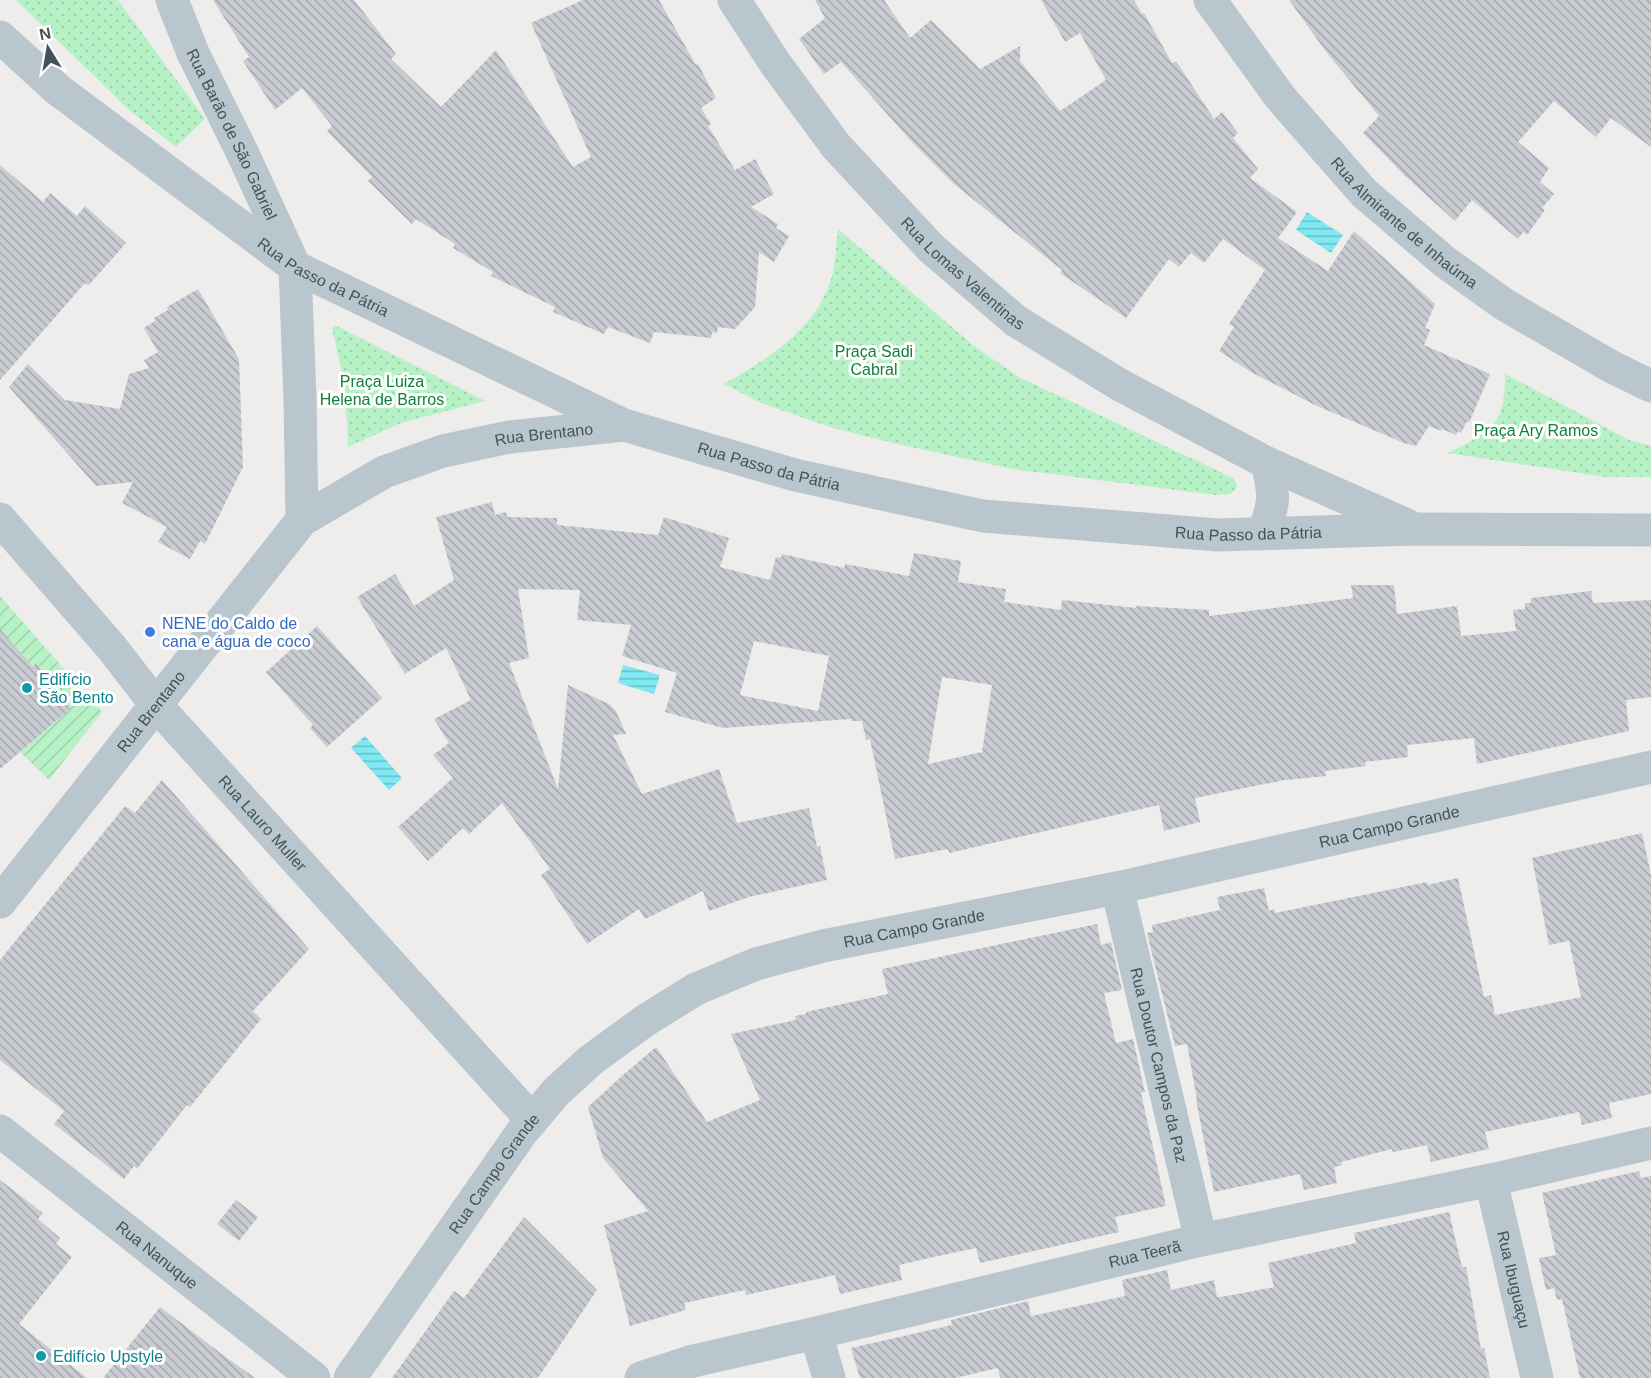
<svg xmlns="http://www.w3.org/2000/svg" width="1651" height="1378" viewBox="0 0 1651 1378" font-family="Arial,sans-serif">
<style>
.park{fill:url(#park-dots)}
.garden{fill:url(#garden-furrows)}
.water{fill:url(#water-rules)}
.building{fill:url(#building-back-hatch);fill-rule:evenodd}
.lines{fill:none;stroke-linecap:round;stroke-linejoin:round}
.minor{stroke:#b9c6cd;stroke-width:33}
.shop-dot{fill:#3f7fe0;stroke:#fff;stroke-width:2}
.culture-dot{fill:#0f9aa8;stroke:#fff;stroke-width:2}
.labels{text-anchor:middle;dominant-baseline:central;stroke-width:6;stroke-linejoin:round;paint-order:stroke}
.street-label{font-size:16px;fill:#43525b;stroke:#fff}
.park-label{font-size:16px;fill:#0f813a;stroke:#fff}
.shop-label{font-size:16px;fill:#366cbe;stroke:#fff;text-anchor:start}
.culture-label{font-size:16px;fill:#0d838f;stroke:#fff;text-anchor:start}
</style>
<defs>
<pattern id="park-dots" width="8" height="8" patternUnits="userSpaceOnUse" patternTransform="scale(1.5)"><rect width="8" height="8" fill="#b6f2c6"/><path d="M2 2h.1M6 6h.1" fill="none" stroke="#9ed1ac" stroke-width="1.8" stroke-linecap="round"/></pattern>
<pattern id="garden-furrows" width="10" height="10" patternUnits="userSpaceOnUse" patternTransform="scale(1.5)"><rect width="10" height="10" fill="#b6f2c6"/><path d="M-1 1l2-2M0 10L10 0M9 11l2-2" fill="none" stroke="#9ed1ac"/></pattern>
<pattern id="water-rules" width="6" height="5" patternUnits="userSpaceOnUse" patternTransform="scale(1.5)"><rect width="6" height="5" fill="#7fe8f2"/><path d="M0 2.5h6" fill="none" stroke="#6abfc7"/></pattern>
<pattern id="building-back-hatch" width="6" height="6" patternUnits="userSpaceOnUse" patternTransform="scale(1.5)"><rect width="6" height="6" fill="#c8ccd2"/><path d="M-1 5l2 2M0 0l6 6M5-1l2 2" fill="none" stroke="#a4a8ad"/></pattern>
</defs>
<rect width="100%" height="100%" fill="#efecec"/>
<g class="park">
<polygon points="16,0 118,0 205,119 176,147 129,110"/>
<path d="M838,229L974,346L1019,377L1233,478L1237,484L1236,489L1230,494L1215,495L1013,469L893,443L830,427L761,403L724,384C768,359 818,328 832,276C836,261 836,244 838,229Z"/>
<path d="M335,325L485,401L401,423L348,447C347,403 343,371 332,328Z"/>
<path d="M1505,374L1629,440L1651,446V477H1605L1448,453C1491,432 1506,425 1505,374Z"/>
</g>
<polygon class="garden" points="0,596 102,712 49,780 20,752 70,709 37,664 33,667 0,629"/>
<g class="water">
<polygon points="1307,212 1343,235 1331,253 1296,230"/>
<polygon points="623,665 660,675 654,694 618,683"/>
<polygon points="365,736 402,778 389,790 351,748"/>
</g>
<g class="building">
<polygon points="213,0 354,0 396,54 391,59 441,107 496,50 573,167 591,157 531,23 583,0 659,0 696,65 698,64 716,98 701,108 711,124 708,126 735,170 755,159 774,194 751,207 778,224 776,228 789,236 774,262 759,252 755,307 735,329 718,327 717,333 712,332 711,338 654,332 650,343 608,327 604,334 553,312 555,307 491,276 493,272 453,248 455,244 416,219 412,224 368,181 372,177 327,131 332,126 302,88 275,110 243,61 249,57"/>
<polygon points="815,0 884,0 910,38 931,20 980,69 1020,46 1020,61 1060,111 1106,80 1080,33 1065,42 1041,0 1134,0 1142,14 1144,13 1172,63 1176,61 1214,119 1222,112 1238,133 1233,138 1258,169 1250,178 1297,212 1278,238 1328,271 1354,231 1435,304 1425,328 1430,330 1424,345 1490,374 1469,423 1467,421 1461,433 1458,431 1456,435 1442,429 1441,431 1429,426 1416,446 1404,443 1317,406 1251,372 1219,351 1234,327 1229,324 1265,270 1223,239 1204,263 1191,253 1179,267 1169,259 1126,318 1060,273 1062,270 954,184 911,141 841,62 824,74 799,39 825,18"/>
<polygon points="1289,0 1651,0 1651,147 1611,118 1596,137 1554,101 1518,142 1549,168 1540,182 1554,194 1542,208 1545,210 1527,235 1523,232 1518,239 1472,200 1455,221 1405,176 1363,133 1379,116 1327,53"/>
<polygon points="0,165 43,202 50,193 77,216 85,206 126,243 89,285 85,283 0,380"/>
<polygon points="198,289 239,359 243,467 205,544 200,541 190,559 158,542 167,527 122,503 133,482 96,486 9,387 28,364 65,400 120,409 129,374 149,368 144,360 158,352 144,328 155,321 154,318 168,310 167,307"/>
<path d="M492,502L495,515L506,512L507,517L557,518V525L658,535L664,517L729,538L720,567L770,580L776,557L781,558L782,554L844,568L845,564L909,576L914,553L961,561L958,582L1006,589L1004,602L1061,610L1062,600L1136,608V606L1209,610V616L1353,598L1351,585H1394L1397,614L1457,606L1461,636L1516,631L1513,610L1525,609V603H1531V598L1591,591L1593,603L1651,600V697L1626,700L1629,731L1477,764L1474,738L1407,745L1408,757L1365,762L1366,766L1325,771L1326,776L1285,780L1195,798L1200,822L1164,831L1159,805L949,853L948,849L895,859L870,739L866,740L862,721H852L851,719L723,728L665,712L677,673L622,656L631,625L577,620L580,590L518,589L529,658L509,663L558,789L568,685L609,704L616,711L626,734L613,735L642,794L719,769L737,823L809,808L817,847L820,846L827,880L749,897L709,911L703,891L645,919L639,909L587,944L541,875L550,869L502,803L469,834L463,828L428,861L398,827L453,778L433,755L449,743L434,719L471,700L446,648L405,674L357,597L395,574L414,606L454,580L436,517ZM754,641L829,656L818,711L740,695ZM942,677L992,685L982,752L928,764Z"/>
<polygon points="317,626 382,698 327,747 310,728 313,725 266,672"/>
<polygon points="0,629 33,667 36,663 70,709 0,769"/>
<polygon points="162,780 309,949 253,1011 261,1019 190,1107 187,1105 137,1169 134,1166 124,1179 54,1124 64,1111 0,1060 0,960 125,806 135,813"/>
<polygon points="1642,833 1651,875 1651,1094 1609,1103 1612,1118 1582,1125 1579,1112 1485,1132 1489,1149 1431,1162 1427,1145 1393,1152 1392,1149 1341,1162 1342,1165 1334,1167 1337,1183 1304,1190 1300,1174 1214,1192 1196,1100 1197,1100 1187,1044 1175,1046 1147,933 1153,932 1152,925 1220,910 1217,897 1264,888 1269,911 1274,909 1275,913 1427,882 1427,885 1458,878 1484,997 1491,995 1495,1015 1581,997 1569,941 1549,945 1532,858"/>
<polygon points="1097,924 1101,945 1111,942 1122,990 1104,993 1116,1043 1133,1039 1145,1092 1141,1093 1166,1206 1115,1217 1119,1232 1025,1253 980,1263 976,1248 929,1258 899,1265 902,1280 840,1294 835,1275 746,1295 745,1290 684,1303 686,1310 630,1326 604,1225 648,1211 603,1158 588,1107 623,1075 656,1047 707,1122 760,1100 731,1034 796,1020 795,1016 806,1014 806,1012 888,994 882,969"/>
<polygon points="1639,1171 1641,1178 1651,1176 1651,1378 1580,1378 1562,1299 1557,1300 1554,1288 1546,1290 1539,1258 1556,1255 1542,1193"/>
<polygon points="0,1180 43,1213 38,1219 60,1238 56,1244 72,1257 19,1324 87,1378 0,1378"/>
<polygon points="236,1200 258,1217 239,1241 217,1224"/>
<polygon points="1449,1212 1462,1267 1466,1267 1481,1349 1484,1348 1490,1378 1000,1378 998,1368 955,1378 860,1378 851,1348 952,1325 951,1320 1028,1301 1031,1316 1125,1296 1122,1280 1167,1270 1171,1290 1214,1280 1217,1297 1221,1297 1274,1287 1268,1263 1356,1243 1354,1233"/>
<polygon points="524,1217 597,1290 538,1378 392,1378 454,1291 464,1298"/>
<polygon points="160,1307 223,1355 255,1378 103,1378"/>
</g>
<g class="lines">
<g class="minor">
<path id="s1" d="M172,0L193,53L242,152L295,267L300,399L302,520"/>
<path id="s2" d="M734,0L775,63L836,146L931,248L1016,321L1120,385L1267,463L1407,525"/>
<path id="s3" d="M1210,0L1280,97L1364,193L1445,262L1505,305L1612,367L1651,386"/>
<path id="s4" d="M0,37L57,89L295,267L624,425L795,475L983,516L1218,535L1414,529L1651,530"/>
<path id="s5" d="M0,519L112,648L156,705L532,1120"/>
<path d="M1263,534C1275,503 1275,495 1267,463"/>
<path id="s6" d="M1117,888L1201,1240"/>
<path id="s7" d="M0,902L302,520L384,472L443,451L510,437L624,425"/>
<path id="s8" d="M0,1131L314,1378"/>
<path id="s9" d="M1491,1180L1537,1378"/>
<polyline points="816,1333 829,1378"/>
<path id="s10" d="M350,1378L522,1132L556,1092L591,1060L646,1020L696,989L756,964L823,946L1117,888L1651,767"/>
<path id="s11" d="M641,1378L693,1361L816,1333L1201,1240L1491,1180L1651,1143"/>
</g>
</g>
<circle class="shop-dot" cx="150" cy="632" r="6"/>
<g class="culture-dot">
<circle cx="27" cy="688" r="6"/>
<circle cx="41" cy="1356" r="6"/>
</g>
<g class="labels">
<g class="street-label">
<text stroke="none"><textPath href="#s1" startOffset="147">Rua Barão de São Gabriel</textPath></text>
<text stroke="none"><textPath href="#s3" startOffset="297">Rua Almirante de Inhaúma</textPath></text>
<text stroke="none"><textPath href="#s2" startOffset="358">Rua Lomas Valentinas</textPath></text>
<text stroke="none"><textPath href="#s4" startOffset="404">Rua Passo da Pátria</textPath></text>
<text stroke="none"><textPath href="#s7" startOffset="747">Rua Brentano</textPath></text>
<text stroke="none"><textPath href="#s4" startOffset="890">Rua Passo da Pátria</textPath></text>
<text stroke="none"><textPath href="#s4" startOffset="1376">Rua Passo da Pátria</textPath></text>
<text stroke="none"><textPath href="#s7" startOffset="243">Rua Brentano</textPath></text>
<text stroke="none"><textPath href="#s5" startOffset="402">Rua Lauro Muller</textPath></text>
<text stroke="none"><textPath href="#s10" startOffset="1240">Rua Campo Grande</textPath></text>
<text stroke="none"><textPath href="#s10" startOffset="754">Rua Campo Grande</textPath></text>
<text stroke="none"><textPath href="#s6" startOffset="182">Rua Doutor Campos da Paz</textPath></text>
<text stroke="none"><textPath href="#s10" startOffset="250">Rua Campo Grande</textPath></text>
<text stroke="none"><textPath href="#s8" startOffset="200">Rua Nanuque</textPath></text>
<text stroke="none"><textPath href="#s11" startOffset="519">Rua Teerã</textPath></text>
<text stroke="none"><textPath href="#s9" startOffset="102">Rua Ibuguaçu</textPath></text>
</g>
<g class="park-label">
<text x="874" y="351">Praça Sadi<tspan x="874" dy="18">Cabral</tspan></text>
<text x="382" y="381">Praça Luiza<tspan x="382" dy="18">Helena de Barros</tspan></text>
<text x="1536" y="430">Praça Ary Ramos</text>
</g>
<g class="shop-label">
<text x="162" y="623">NENE do Caldo de<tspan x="162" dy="18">cana e água de coco</tspan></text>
</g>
<g class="culture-label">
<text x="39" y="679">Edifício<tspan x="39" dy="18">São Bento</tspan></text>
<text x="53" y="1356">Edifício Upstyle</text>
</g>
</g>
<g transform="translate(48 48) rotate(349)" stroke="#ffffff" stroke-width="4.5" paint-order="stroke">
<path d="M0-4.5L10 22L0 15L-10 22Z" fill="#43525b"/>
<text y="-9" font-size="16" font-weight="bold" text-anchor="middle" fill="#43525b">N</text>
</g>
</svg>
